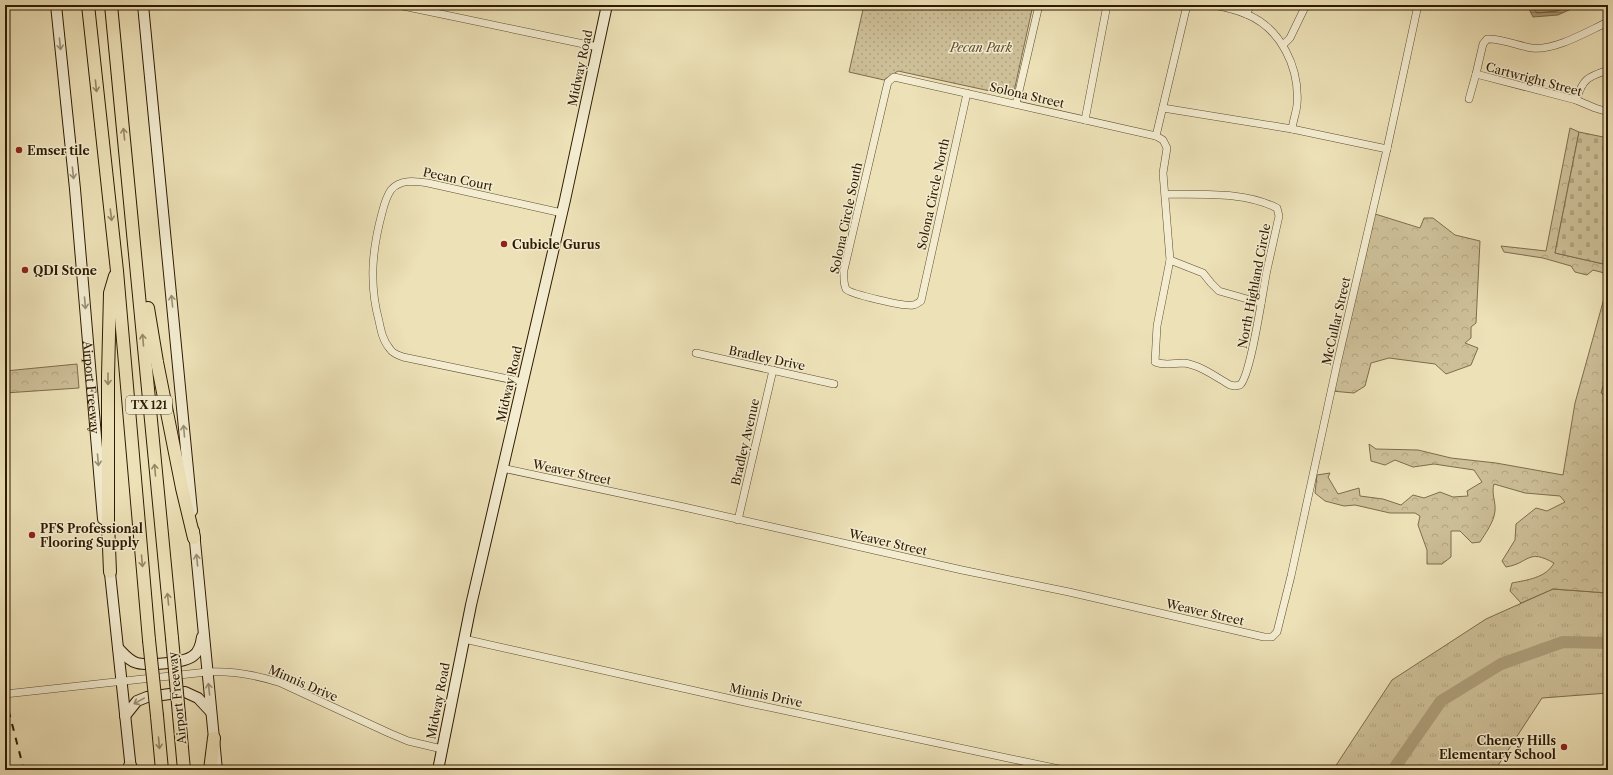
<svg xmlns="http://www.w3.org/2000/svg" width="1613" height="775" viewBox="0 0 1613 775" font-family="'Libre Caslon Text',serif">
<style>
.grass{fill:url(#grass-tufts);stroke:#7e6c4c}
.forest{fill:url(#forest-crowns);stroke:#7e6c4c}
.cemetery{fill:url(#cemetery-stones);stroke:#7e6c4c}
.park{fill:url(#park-dots);stroke:#7e6c4c}
.water{fill:url(#water-rules);stroke:#7a6949}
.lines{fill:none;stroke-linecap:round;stroke-linejoin:round}
.shore{stroke:#6d5c3c;stroke-width:1}
.river{stroke:#ac9d79;stroke-width:12}
.street-casing{stroke:#5e4c2e;stroke-width:8}
.secondary-casing{stroke:#2e1a00;stroke-width:12}
.highway-casing{stroke:#2e1a00;stroke-width:14}
.street{stroke:#f3ecd0;stroke-width:7}
.secondary{stroke:#f3ecd0;stroke-width:10}
.highway{stroke:#ede1b7;stroke-width:12}
.rail{stroke:#2e1a00;stroke-width:2;stroke-dasharray:7 7;stroke-linecap:butt}
.highway-bridge-casing{stroke:#2e1a00;stroke-width:14;stroke-linecap:butt}
.highway-bridge{stroke:#ede1b7;stroke-width:12}
.oneway{stroke:#9a8e72}
.oneway2{stroke:#978765}
.poi-dot{fill:#8f2418;stroke:#f3ecd0;stroke-width:1.5}
.labels{text-anchor:middle;dominant-baseline:central;stroke-width:3;stroke-linejoin:round;paint-order:stroke}
.shield{fill:#f3ecd0;stroke:#69593e;stroke-width:1}
.shield-label{font-size:11px;font-weight:bold;fill:#2e1a00}
.park-label{font-size:12px;font-style:italic;fill:#5e4c2e;stroke:#f3ecd0}
.street-label{font-size:12px;fill:#2e1a00;stroke:#f3ecd0}
.poi-label{font-size:12px;font-weight:bold;fill:#2e1a00;stroke:#f3ecd0;text-anchor:start}
</style>
<defs>
<pattern id="grass-tufts" width="24" height="20" patternUnits="userSpaceOnUse"><rect width="24" height="20" fill="#cdbf98"/><path d="M3 7l-1-3M5 7V3M7 7l1-3M15 17l-1-3M17 17v-4M19 17l1-3" fill="none" stroke="#b0a481"/></pattern>
<pattern id="forest-crowns" width="20" height="18" patternUnits="userSpaceOnUse"><rect width="20" height="18" fill="#cdbf98"/><path d="M2 6a3 3 0 1 1 6 0M12 15a3 3 0 1 1 6 0" fill="none" stroke="#b0a481"/></pattern>
<pattern id="cemetery-stones" width="16" height="16" patternUnits="userSpaceOnUse"><rect width="16" height="16" fill="#cdbf98"/><path d="M2 7V4a2 2 0 0 1 4 0v3zM10 15v-3a2 2 0 0 1 4 0v3z" fill="#b0a481"/></pattern>
<pattern id="park-dots" width="8" height="8" patternUnits="userSpaceOnUse"><rect width="8" height="8" fill="#cdbf98"/><path d="M2 2h.1M6 6h.1" fill="none" stroke="#b0a481" stroke-width="1.8" stroke-linecap="round"/></pattern>
<pattern id="water-rules" width="6" height="5" patternUnits="userSpaceOnUse"><rect width="6" height="5" fill="#ac9d79"/><path d="M0 2.5h6" fill="none" stroke="#8c7f61"/></pattern>
</defs>
<rect width="100%" height="100%" fill="#ede1b7"/>
<filter id="stains"><feTurbulence type="fractalNoise" baseFrequency=".005" numOctaves="4"/><feColorMatrix values="0 0 0 0 .2 0 0 0 0 .09 0 0 0 0 .02 0 0 0 .5 -.17"/></filter>
<radialGradient id="worn" r=".72"><stop offset=".6" stop-color="#630" stop-opacity="0"/><stop offset="1" stop-color="#630" stop-opacity=".3"/></radialGradient>
<g class="grass">
<polygon points="1608,369 1608,398 1601,393"/>
<polygon points="1553,589 1608,593 1608,693 1542,698 1495,770 1333,770 1392,680 1486,619"/>
</g>
<g class="forest">
<polygon points="1570,128 1579,132 1555,253 1608,265 1608,274 1593,270 1587,275 1575,272 1571,266 1543,258 1504,252 1501,246 1546,251"/>
<polygon points="1372,213 1420,228 1424,218 1433,218 1455,235 1480,241 1476,323 1471,327 1471,338 1465,343 1478,348 1471,365 1446,374 1435,364 1389,358 1371,363 1365,386 1354,393 1331,391"/>
<path d="M1608,284V369L1601,393L1608,398V593L1553,589L1521,603L1510,591L1512,583C1527,580 1546,578 1554,563C1527,548 1530,563 1506,567L1502,561L1515,540L1516,524L1536,508L1547,511L1565,502L1560,496L1525,493L1494,484C1491,493 1496,502 1495,511C1494,522 1485,534 1480,542L1472,543L1460,531H1451V557L1442,564H1427V550L1418,525L1420,516L1415,513H1390L1355,505L1344,506L1325,501L1315,493L1317,475L1330,473L1328,477L1338,494L1359,488L1360,496L1383,499L1401,505L1413,495L1424,498L1440,492L1453,497L1468,496L1467,491L1482,482L1474,470L1434,464L1413,467L1395,460L1385,465L1371,461L1369,444L1376,449L1418,450L1451,458L1496,463L1563,475L1575,403Z"/>
<polygon points="77,364 79,388 5,393 5,371"/>
</g>
<polygon class="cemetery" points="1579,132 1608,138 1608,265 1555,253"/>
<polygon class="park" points="864,5 1033,5 1013,96 898,71 884,80 849,72"/>
<polygon class="water" points="1527,5 1580,5 1558,15 1533,17"/>
<g class="lines">
<polyline class="shore" points="1531,5 1537,13 1557,11 1572,5"/>
<polyline class="river" points="1393,770 1441,701 1501,664 1563,642 1608,643"/>
<g class="street-casing">
<g id="street">
<polyline points="398,5 598,47"/>
<path d="M1213,5C1224,7 1235,9 1246,14C1281,28 1300,68 1297,105C1296,113 1293,121 1292,129"/>
<polyline points="1246,14 1251,5"/>
<polyline points="1283,45 1290,38 1306,5"/>
<polyline points="1476,74 1576,100 1595,108 1608,112"/>
<path d="M967,93L921,301C919,302 916,305 913,305C905,307 850,294 846,289C843,283 844,276 844,270L886,90L888,82L894,77L1156,136L1163,140L1167,148L1163,173L1170,260L1157,326L1155,362C1165,366 1174,363 1184,363C1200,365 1216,377 1230,385L1235,386L1240,385C1251,376 1263,289 1267,270C1271,252 1275,234 1279,216L1277,208C1243,191 1202,195 1165,194"/>
<path d="M1469,99L1476,74L1483,44L1487,39C1500,38 1519,46 1532,48C1555,51 1588,31 1608,22"/>
<path d="M1576,100C1583,79 1587,77 1608,70"/>
<polyline points="1016,104 1039,5"/>
<polyline points="1163,108 1292,129 1387,149"/>
<polyline points="1085,120 1107,5"/>
<polyline points="1156,136 1187,5"/>
<polyline points="1170,260 1203,273 1211,283 1219,291 1261,303"/>
<polyline points="696,353 834,384"/>
<path d="M523,382L403,357C398,355 393,354 390,349C383,341 381,331 379,321C369,284 372,250 382,213C384,205 386,197 391,190C400,179 415,181 428,183L562,213"/>
<polyline points="502,468 684,507 962,570 1069,592 1264,637 1272,637 1277,632 1291,576 1337,364 1387,149 1418,5"/>
<polyline points="738,520 773,370"/>
<polyline points="464,639 749,703 1064,770"/>
<path d="M5,694L207,672C232,671 257,675 281,683L389,733L408,741L442,749"/>
</g>
</g>
<g class="secondary-casing">
<g id="secondary">
<path id="s1" d="M56,5L75,189L103,519"/>
<polyline points="143,5 192,511"/>
<polyline points="194,531 217,770"/>
<polyline points="109,564 131,770"/>
<path d="M118,648C124,654 129,661 137,663C148,666 184,663 193,656C199,652 201,644 202,637"/>
<polyline points="125,716 137,701 147,697 185,692 198,698 211,712"/>
<polyline points="438,770 471,605 565,200 607,5"/>
</g>
</g>
<g class="highway-casing">
<g id="highway">
<polyline points="88,5 117,271 149,640"/>
<polyline points="111,5 172,638"/>
<polyline points="148,308 157,362 182,488 194,538"/>
<polyline points="110,572 108,522 108,376 110,293 115,276"/>
<polyline points="179,715 184,770"/>
<polyline points="157,716 162,770"/>
<polyline points="130,766 132,770"/>
<polyline points="210,770 214,738"/>
</g>
</g>
<use href="#street" class="street"/>
<use href="#secondary" class="secondary"/>
<use href="#highway" class="highway"/>
<polyline class="rail" points="5,697 24,770"/>
<g class="highway-bridge-casing">
<g id="highway-bridge">
<polyline points="172,638 179,715"/>
<polyline points="149,640 157,716"/>
</g>
</g>
<use href="#highway-bridge" class="highway-bridge"/>
</g>
<defs><path id="oneway-shaft" d="M-6 0H5M1.5-3L5.5 0L1.5 3" fill="none" stroke-width="1.6" stroke-linecap="round" stroke-linejoin="round"/></defs>
<g class="oneway">
<use href="#oneway-shaft" transform="translate(60 44) rotate(84)"/>
<use href="#oneway-shaft" transform="translate(73 173) rotate(84)"/>
<use href="#oneway-shaft" transform="translate(172 301) rotate(-96)"/>
<use href="#oneway-shaft" transform="translate(85 303) rotate(85)"/>
<use href="#oneway-shaft" transform="translate(184 431) rotate(-95)"/>
<use href="#oneway-shaft" transform="translate(98 460) rotate(85)"/>
<use href="#oneway-shaft" transform="translate(197 560) rotate(-96)"/>
<use href="#oneway-shaft" transform="translate(209 689) rotate(-96)"/>
<use href="#oneway-shaft" transform="translate(139 701) rotate(151)"/>
</g>
<g class="oneway2">
<use href="#oneway-shaft" transform="translate(96 86) rotate(84)"/>
<use href="#oneway-shaft" transform="translate(124 134) rotate(-96)"/>
<use href="#oneway-shaft" transform="translate(111 215) rotate(83)"/>
<use href="#oneway-shaft" transform="translate(143 340) rotate(-95)"/>
<use href="#oneway-shaft" transform="translate(108 379) rotate(90)"/>
<use href="#oneway-shaft" transform="translate(155 470) rotate(-95)"/>
<use href="#oneway-shaft" transform="translate(142 561) rotate(85)"/>
<use href="#oneway-shaft" transform="translate(168 599) rotate(-96)"/>
<use href="#oneway-shaft" transform="translate(159 743) rotate(85)"/>
</g>
<g class="poi-dot">
<circle cx="19" cy="150" r="4"/>
<circle cx="504" cy="244" r="4"/>
<circle cx="25" cy="270" r="4"/>
<circle cx="32" cy="535" r="4"/>
<circle cx="1564" cy="747" r="4"/>
</g>
<g class="labels">
<rect class="shield" x="126" y="396" width="46" height="18" rx="3"/>
<g class="shield-label">
<text x="149" y="405">TX 121</text>
</g>
<g class="park-label">
<text x="981" y="47">Pecan Park</text>
</g>
<g class="street-label">
<text transform="translate(580 68) rotate(-78)">Midway Road</text>
<text transform="translate(1534 79) rotate(15)">Cartwright Street</text>
<text transform="translate(1027 95) rotate(13)">Solona Street</text>
<text transform="translate(458 179) rotate(12)">Pecan Court</text>
<text transform="translate(933 194) rotate(-78)">Solona Circle North</text>
<text transform="translate(846 218) rotate(-78)">Solona Circle South</text>
<text transform="translate(1254 286) rotate(-79)">North Highland Circle</text>
<text transform="translate(1336 321) rotate(-77)">McCullar Street</text>
<text transform="translate(767 358) rotate(12)">Bradley Drive</text>
<text transform="translate(509 384) rotate(-77)">Midway Road</text>
<text stroke="none"><textPath href="#s1" startOffset="384">Airport Freeway</textPath></text>
<text transform="translate(745 442) rotate(-77)">Bradley Avenue</text>
<text transform="translate(572 472) rotate(12)">Weaver Street</text>
<text transform="translate(888 542) rotate(13)">Weaver Street</text>
<text transform="translate(1205 612) rotate(13)">Weaver Street</text>
<text transform="translate(303 683) rotate(23)">Minnis Drive</text>
<text transform="translate(766 695) rotate(12)">Minnis Drive</text>
<text transform="translate(177 698) rotate(-96)">Airport Freeway</text>
<text transform="translate(438 701) rotate(-79)">Midway Road</text>
</g>
<g class="poi-label">
<text x="27" y="150">Emser tile</text>
<text x="512" y="244">Cubicle Gurus</text>
<text x="33" y="270">QDI Stone</text>
<text x="40" y="528">PFS Professional<tspan x="40" dy="14">Flooring Supply</tspan></text>
<text x="1556" y="740" text-anchor="end">Cheney Hills<tspan x="1556" dy="14">Elementary School</tspan></text>
</g>
</g>
<rect width="1613" height="775" fill="none" stroke="#ede1b7" stroke-width="20"/>
<rect x="6" y="6" width="1601" height="763" fill="none" stroke="#2e1a00" stroke-width="2"/>
<rect x="10" y="10" width="1593" height="755" fill="none" stroke="#2e1a00"/>
<rect width="100%" height="100%" filter="url(#stains)"/>
<rect width="100%" height="100%" fill="url(#worn)"/>
</svg>
